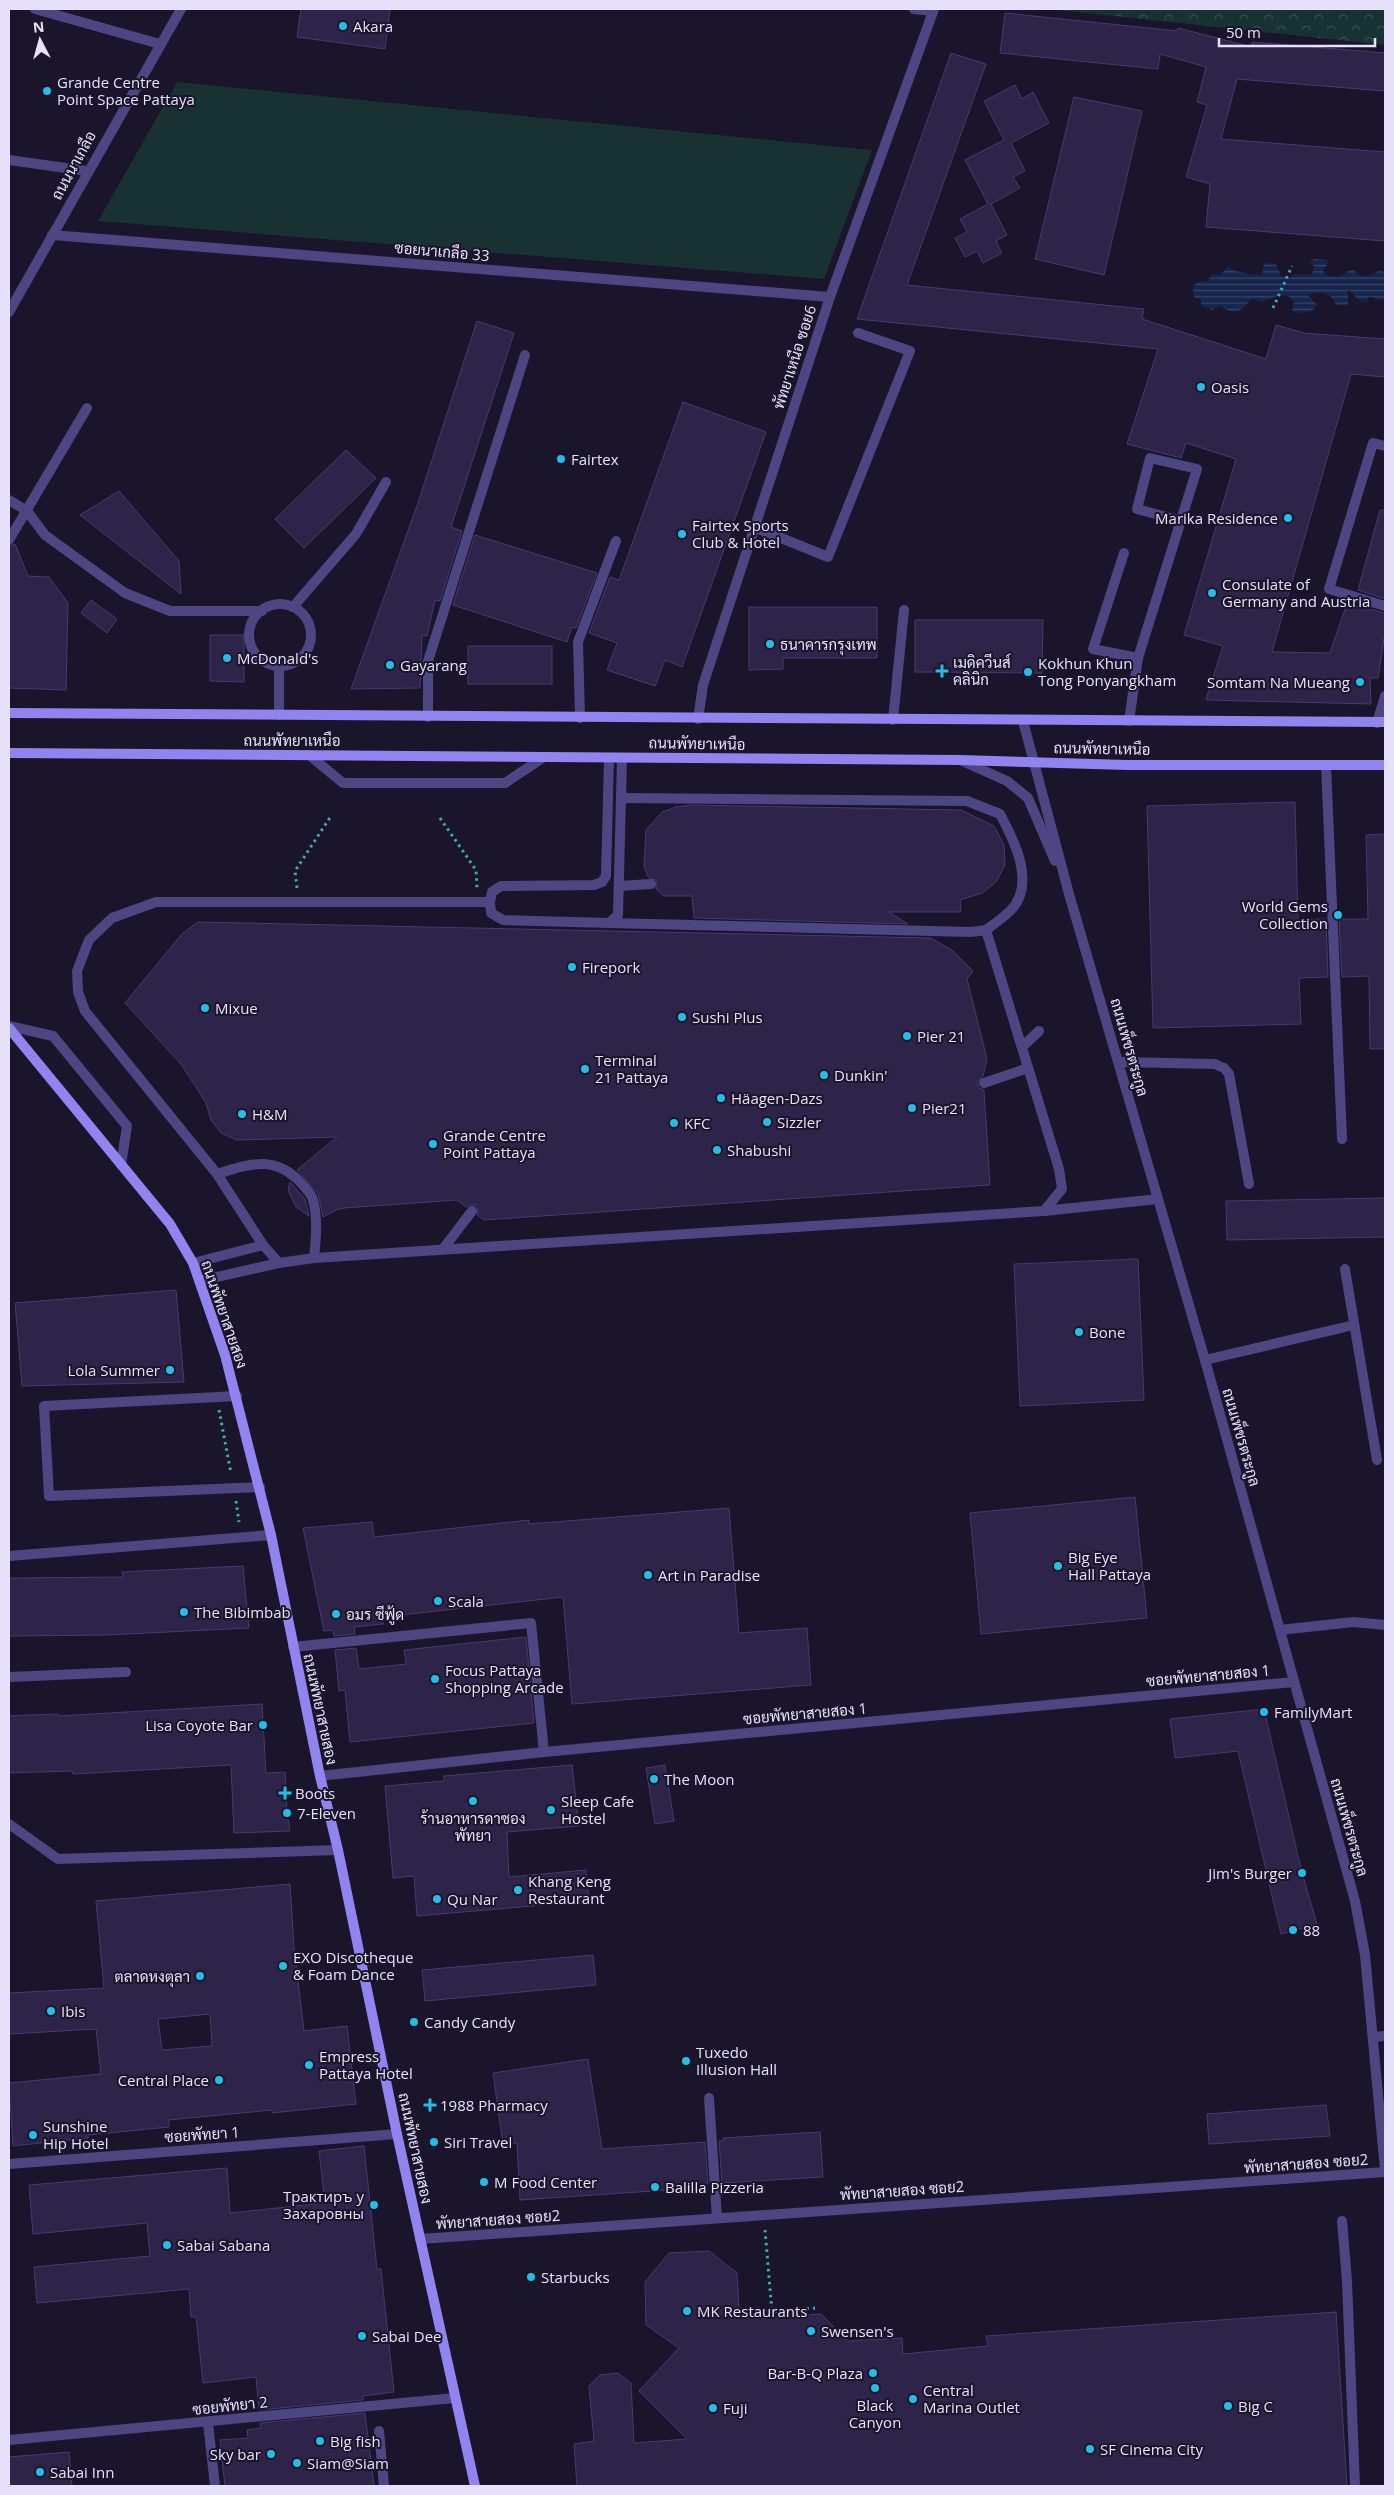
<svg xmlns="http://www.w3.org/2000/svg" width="1394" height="2495" viewBox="0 0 1394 2495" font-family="'Open Sans',Sarabun,sans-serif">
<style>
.green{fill:#183133}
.forest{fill:url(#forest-crowns)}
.water{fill:url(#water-rules)}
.building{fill:#2e2349;stroke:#493872;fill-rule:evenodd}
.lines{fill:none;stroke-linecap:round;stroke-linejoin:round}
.path{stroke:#40abb0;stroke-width:3;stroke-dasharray:2.5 4;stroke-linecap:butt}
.service{stroke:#4e4583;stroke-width:10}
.minor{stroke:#4e4583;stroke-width:10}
.tertiary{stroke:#4e4583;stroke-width:10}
.secondary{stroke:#9183f0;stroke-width:10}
.poi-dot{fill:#24bde5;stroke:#1a152a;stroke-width:2}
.labels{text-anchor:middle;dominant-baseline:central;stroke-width:4;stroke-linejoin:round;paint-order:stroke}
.poi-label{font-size:15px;fill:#e7e1fb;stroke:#1a152a;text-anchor:start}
.street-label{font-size:15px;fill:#e7e1fb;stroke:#1a152a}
</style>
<defs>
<pattern id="forest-crowns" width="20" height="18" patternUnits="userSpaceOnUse" patternTransform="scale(1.25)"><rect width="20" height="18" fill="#183133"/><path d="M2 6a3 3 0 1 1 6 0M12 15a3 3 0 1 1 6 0" fill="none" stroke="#3a4f51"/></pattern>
<pattern id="water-rules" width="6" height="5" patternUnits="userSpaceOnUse" patternTransform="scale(1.25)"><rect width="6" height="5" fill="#16254c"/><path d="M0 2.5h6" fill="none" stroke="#384467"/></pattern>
</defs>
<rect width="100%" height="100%" fill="#1a152a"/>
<polygon class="green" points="177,82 872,150 824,279 98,221"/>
<polygon class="forest" points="1049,9 1385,9 1385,45"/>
<path class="water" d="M1315,259L1327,260L1328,263L1323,271L1326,275L1337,277L1353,269C1361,280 1369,276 1379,271L1385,272V299L1382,300L1370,297L1367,299L1368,302C1356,302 1355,294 1348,290V305H1336C1331,292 1320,290 1308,295L1317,305C1311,315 1302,313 1292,312L1294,302L1287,295L1277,296L1262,302L1252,299L1239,311L1232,312L1219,306L1212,310L1202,306L1200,299L1194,297L1193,288L1197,282L1207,281L1213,274L1220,275L1228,267C1236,272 1253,276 1262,274L1264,263L1276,264L1281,276L1290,278L1294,274H1312L1314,266L1309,261Z"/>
<g class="building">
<polygon points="301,9 390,9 385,49 297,37"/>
<polygon points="1005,13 1177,31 1178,28 1252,47 1252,42 1385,53 1385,91 1237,79 1221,139 1385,152 1385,241 1206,227 1210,184 1186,177 1207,105 1197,102 1206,67 1160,54 1158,69 1000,53"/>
<polygon points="951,53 986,64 907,285 1144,309 1142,319 1266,359 1276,325 1304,333 1385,339 1385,377 1351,374 1272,652 1330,653 1347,603 1385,613 1385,632 1378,678 1370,678 1371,704 1206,700 1223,646 1184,635 1236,459 1186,443 1181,458 1127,444 1158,349 857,319"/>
<polygon points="1015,85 1022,99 1033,92 1049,123 1011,143 1025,171 1013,177 1020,188 991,204 1007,235 996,241 1002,253 983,263 977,251 965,257 955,238 967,232 960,219 988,204 965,160 1004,140 984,101"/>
<polygon points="1074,97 1142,111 1104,275 1035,259"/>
<polygon points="477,321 514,333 451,527 462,531 440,601 435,600 427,636 422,635 420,688 351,689 418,503"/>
<polygon points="683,402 766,432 682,667 665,660 655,686 607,670 617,643 589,633 610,577 619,580"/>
<polygon points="346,450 376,478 304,548 275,519"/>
<polygon points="119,491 179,561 181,594 80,515"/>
<polygon points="1380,510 1385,510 1385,599 1358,590"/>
<polygon points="475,535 597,573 576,628 572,627 567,642 453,605"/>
<polygon points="15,544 28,576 49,577 68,603 66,690 9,688 9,547"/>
<polygon points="91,600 117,619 107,633 81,613"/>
<polygon points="749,607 877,607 877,658 783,658 783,669 749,670"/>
<polygon points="915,620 1043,620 1042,673 915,672"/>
<polygon points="210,635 244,635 244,682 210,681"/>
<rect x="468" y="646" width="84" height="38"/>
<polygon points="1295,802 1298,920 1326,919 1328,977 1299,978 1301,1024 1153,1028 1147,806"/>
<polygon points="691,805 961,810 994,826 1004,845 1005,865 996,882 982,893 960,900 961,912 889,912 908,924 694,918 692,896 664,896 656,889 656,880 648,877 644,866 646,830 662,812 676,807"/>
<polygon points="1385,834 1385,1049 1370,1049 1369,976 1342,977 1339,919 1368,919 1366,835"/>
<polygon points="198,922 931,938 953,951 973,971 967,979 987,1059 983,1076 977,1082 979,1088 984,1090 990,1185 484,1220 477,1215 478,1209 476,1205 470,1205 466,1207 457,1200 344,1208 336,1210 323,1217 318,1193 297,1170 337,1137 237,1140 221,1133 211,1120 206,1103 181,1064 125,1003 182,934"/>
<polygon points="290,1182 305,1199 309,1216 296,1207 288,1190"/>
<polygon points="1385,1198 1385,1237 1227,1240 1226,1201"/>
<polygon points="1138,1259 1144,1400 1020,1406 1014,1264"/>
<polygon points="176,1290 184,1382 22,1386 15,1303"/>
<polygon points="1135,1497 1147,1618 981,1634 970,1513"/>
<polygon points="729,1508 739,1633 807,1628 811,1685 572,1704 563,1597 383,1617 383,1624 354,1627 355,1634 334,1636 333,1630 324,1631 303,1528 372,1522 374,1537 529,1520 529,1524"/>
<polygon points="243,1566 249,1628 106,1635 9,1636 9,1578 123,1577 122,1572"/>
<polygon points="526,1637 534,1723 350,1742 345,1690 339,1691 335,1650 356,1648 359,1669 406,1664 404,1650"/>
<polygon points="262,1704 266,1773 285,1772 287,1813 290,1831 234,1833 231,1765 73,1774 72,1771 9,1773 9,1716 58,1714 59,1716"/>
<polygon points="1264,1709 1302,1873 1317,1924 1281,1934 1238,1751 1175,1758 1170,1719"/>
<polygon points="572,1765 579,1826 507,1832 509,1877 586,1870 589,1901 417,1916 414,1876 393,1878 385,1786 444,1781 444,1776"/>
<polygon points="665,1765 674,1821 655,1824 646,1768"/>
<path d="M290,1884L294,1947L304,2031L347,2026L356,2104L272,2113V2110L169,2120V2127L88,2135V2138L13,2146L9,2083L101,2074L96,2029L9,2034V1993L104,1988L96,1901ZM210,2014L212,2046L162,2050L158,2019Z"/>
<polygon points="593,1955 596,1985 425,2001 422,1970"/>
<polygon points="588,2059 602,2149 705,2142 708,2184 697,2185 697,2188 520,2200 517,2143 503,2145 493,2073"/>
<polygon points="1326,2105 1330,2136 1209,2144 1207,2114"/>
<polygon points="820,2132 823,2177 722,2183 719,2141 723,2141 723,2138"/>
<polygon points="364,2146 377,2269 381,2269 394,2392 363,2396 363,2400 259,2410 256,2377 203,2383 196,2317 191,2317 189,2289 37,2303 34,2267 150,2256 147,2223 33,2234 29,2185 227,2168 230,2213 325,2203 319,2151"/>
<polygon points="709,2251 737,2273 739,2309 760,2307 761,2318 821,2314 848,2341 902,2338 903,2354 988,2346 986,2336 1336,2312 1347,2486 577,2486 574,2444 594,2441 589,2386 600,2375 618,2373 631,2383 634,2443 687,2439 639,2391 679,2348 646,2325 645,2282 669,2253"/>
<polygon points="365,2413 374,2486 225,2486 220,2440 248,2438 247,2430 261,2428 260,2423"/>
<polygon points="69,2452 72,2486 9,2486 9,2457"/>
</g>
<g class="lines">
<g class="path">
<polyline points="1273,308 1292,266"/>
<polyline points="440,818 476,870 477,888"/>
<polyline points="297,888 295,871 331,816"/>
<polyline points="219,1410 231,1473"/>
<polyline points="236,1501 239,1522"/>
<polyline points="765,2230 772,2312 815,2308"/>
</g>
<g class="service">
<polyline points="35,9 160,44"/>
<polyline points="1385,446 1373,443 1329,589 1385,606"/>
<polyline points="9,500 27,511 45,535 125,593 170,611 262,611"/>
<polyline points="754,527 828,557 910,351 858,333"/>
<polyline points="9,540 87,408"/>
<polyline points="1124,553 1093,649 1138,658"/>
<circle cx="280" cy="635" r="31"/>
<polyline points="293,607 356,534 386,482"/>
<polyline points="279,665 279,715"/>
<polyline points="428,717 428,661 525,355"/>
<polyline points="580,718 578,642 616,541"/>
<polyline points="893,720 904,610"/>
<polyline points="1129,721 1138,658 1197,469 1150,458 1137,509 1181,521"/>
<polyline points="309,755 343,783 505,783 544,757"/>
<polyline points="609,758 606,876 602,882 594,885 501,886 492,892 490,902 491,913 503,920 609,923 618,915 622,758"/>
<polyline points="1326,765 1342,1139"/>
<path d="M621,798L967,801L1000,814C1014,840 1037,885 1010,911C1003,918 994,924 986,930"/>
<polyline points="619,886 651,884"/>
<polyline points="490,902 156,902 112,918 89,940 77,971 78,992 85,1011 217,1174 263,1245 279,1263 314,1258 1044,1211 1062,1189 1059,1169 986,930 971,932 609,923"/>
<polyline points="9,1026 53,1036 127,1126 121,1165"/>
<polyline points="1022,1047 1039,1031"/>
<polyline points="1120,1062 1215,1064 1224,1068 1229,1074 1249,1184"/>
<polyline points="984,1083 1028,1068"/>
<path d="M217,1174C251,1163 276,1155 302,1184C306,1189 312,1194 313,1200C318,1219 316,1238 314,1258"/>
<polyline points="1044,1211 1158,1199"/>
<polyline points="443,1249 472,1211"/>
<polyline points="193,1263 263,1245"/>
<polyline points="1345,1269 1377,1460"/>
<polyline points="199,1281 279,1263"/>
<polyline points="1205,1360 1354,1325"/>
<polyline points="237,1396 44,1406 49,1496 260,1487"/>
<polyline points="9,1556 271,1535"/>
<polyline points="1280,1630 1353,1622 1385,1625"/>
<polyline points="293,1647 531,1623 544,1752"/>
<polyline points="9,1677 126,1672"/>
<polyline points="320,1776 544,1752 1294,1682"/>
<polyline points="9,1824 58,1859 338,1850"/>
<polyline points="1373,2037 1385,2036"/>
<polyline points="709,2098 717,2218"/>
<polyline points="1342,2221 1347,2281 1355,2486"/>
<polyline points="208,2423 215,2486"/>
<polyline points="379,2431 384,2486"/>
</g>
<g class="minor">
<polyline points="914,9 933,11"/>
<polyline points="9,160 87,171"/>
<polyline points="52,235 830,297"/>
<polyline points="698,719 703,685 830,297 934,9"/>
<polyline points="1377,723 1385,696"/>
<polyline points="9,2164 397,2134"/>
<polyline points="420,2239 1385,2172"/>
<polyline points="9,2440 455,2398"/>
</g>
<g class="tertiary">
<polyline points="9,312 181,9"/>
<polyline points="1023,721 1069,894 1205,1360 1355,1901 1365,1955 1385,2170"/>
<polyline points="960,760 1007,781 1028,798 1055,861"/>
</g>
<g class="secondary">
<polyline points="9,713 1385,722"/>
<polyline points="9,753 960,760 1127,765 1385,765"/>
<polyline points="9,1028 170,1224 193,1263 225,1355 271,1535 320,1776 338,1850 397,2134 475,2486"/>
</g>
</g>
<g class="poi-dot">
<circle cx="343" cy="26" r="5"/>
<circle cx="47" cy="91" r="5"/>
<circle cx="1201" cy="387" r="5"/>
<circle cx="561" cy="459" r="5"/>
<circle cx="1288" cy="518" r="5"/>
<circle cx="682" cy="534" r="5"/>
<circle cx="1212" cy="593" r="5"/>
<circle cx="770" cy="644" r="5"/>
<circle cx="227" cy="658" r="5"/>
<circle cx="390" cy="665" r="5"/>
<path d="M939.5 663.5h5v5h5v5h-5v5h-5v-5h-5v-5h5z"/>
<circle cx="1028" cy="672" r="5"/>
<circle cx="1360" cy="682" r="5"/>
<circle cx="1338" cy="915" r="5"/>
<circle cx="572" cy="967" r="5"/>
<circle cx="205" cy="1008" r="5"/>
<circle cx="682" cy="1017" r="5"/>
<circle cx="907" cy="1036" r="5"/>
<circle cx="585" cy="1069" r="5"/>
<circle cx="824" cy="1075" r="5"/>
<circle cx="721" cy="1098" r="5"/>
<circle cx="912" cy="1108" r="5"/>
<circle cx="242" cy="1114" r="5"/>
<circle cx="767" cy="1122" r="5"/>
<circle cx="674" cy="1123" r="5"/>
<circle cx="433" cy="1144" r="5"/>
<circle cx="717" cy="1150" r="5"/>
<circle cx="1079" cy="1332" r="5"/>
<circle cx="170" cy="1370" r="5"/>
<circle cx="1058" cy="1566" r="5"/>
<circle cx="648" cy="1575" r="5"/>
<circle cx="438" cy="1601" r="5"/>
<circle cx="184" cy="1612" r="5"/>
<circle cx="336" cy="1614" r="5"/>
<circle cx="435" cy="1679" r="5"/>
<circle cx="1264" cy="1712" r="5"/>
<circle cx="263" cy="1725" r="5"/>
<circle cx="654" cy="1779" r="5"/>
<path d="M282.5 1785.5h5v5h5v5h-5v5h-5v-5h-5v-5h5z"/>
<circle cx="473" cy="1801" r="5"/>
<circle cx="551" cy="1810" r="5"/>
<circle cx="287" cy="1813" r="5"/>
<circle cx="1302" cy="1873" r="5"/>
<circle cx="518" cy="1890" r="5"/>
<circle cx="437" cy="1899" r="5"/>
<circle cx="1293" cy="1930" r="5"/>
<circle cx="283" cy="1966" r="5"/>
<circle cx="200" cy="1976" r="5"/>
<circle cx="51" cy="2011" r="5"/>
<circle cx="414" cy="2022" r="5"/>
<circle cx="686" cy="2061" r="5"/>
<circle cx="309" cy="2065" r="5"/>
<circle cx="219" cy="2080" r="5"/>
<path d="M427.5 2097.5h5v5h5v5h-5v5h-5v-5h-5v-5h5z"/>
<circle cx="33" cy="2135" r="5"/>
<circle cx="434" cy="2142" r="5"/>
<circle cx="484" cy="2182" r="5"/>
<circle cx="655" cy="2187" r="5"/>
<circle cx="374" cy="2205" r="5"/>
<circle cx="167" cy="2245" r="5"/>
<circle cx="531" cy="2277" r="5"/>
<circle cx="687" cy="2311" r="5"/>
<circle cx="811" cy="2331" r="5"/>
<circle cx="362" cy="2336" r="5"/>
<circle cx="873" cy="2373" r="5"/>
<circle cx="875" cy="2388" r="5"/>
<circle cx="913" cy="2399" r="5"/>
<circle cx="1228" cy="2406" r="5"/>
<circle cx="713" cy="2408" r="5"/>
<circle cx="320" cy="2441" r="5"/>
<circle cx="1090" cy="2449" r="5"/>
<circle cx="271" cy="2454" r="5"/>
<circle cx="297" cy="2463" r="5"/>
<circle cx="40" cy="2472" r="5"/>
</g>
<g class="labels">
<g class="poi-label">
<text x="353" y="26">Akara</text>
<text x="57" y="82">Grande Centre<tspan x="57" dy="17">Point Space Pattaya</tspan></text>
<text x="1211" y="387">Oasis</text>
<text x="571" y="459">Fairtex</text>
<text x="1278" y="518" text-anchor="end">Marika Residence</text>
<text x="692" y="525">Fairtex Sports<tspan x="692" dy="17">Club &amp; Hotel</tspan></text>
<text x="1222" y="584">Consulate of<tspan x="1222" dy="17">Germany and Austria</tspan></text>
<text x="780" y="644">ธนาคารกรุงเทพ</text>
<text x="237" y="658">McDonald's</text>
<text x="953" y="662">เมดิควีนส์<tspan x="953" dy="17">คลินิก</tspan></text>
<text x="1038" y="663">Kokhun Khun<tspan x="1038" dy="17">Tong Ponyangkham</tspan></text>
<text x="400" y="665">Gayarang</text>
<text x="1350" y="682" text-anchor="end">Somtam Na Mueang</text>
<text x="1328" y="906" text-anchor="end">World Gems<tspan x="1328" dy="17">Collection</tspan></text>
<text x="582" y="967">Firepork</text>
<text x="215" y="1008">Mixue</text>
<text x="692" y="1017">Sushi Plus</text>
<text x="917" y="1036">Pier 21</text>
<text x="595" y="1060">Terminal<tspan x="595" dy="17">21 Pattaya</tspan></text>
<text x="834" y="1075">Dunkin'</text>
<text x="731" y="1098">Häagen-Dazs</text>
<text x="922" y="1108">Pier21</text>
<text x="252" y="1114">H&amp;M</text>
<text x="777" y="1122">Sizzler</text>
<text x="684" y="1123">KFC</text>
<text x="443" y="1135">Grande Centre<tspan x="443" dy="17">Point Pattaya</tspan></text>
<text x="727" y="1150">Shabushi</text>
<text x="1089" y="1332">Bone</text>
<text x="160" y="1370" text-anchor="end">Lola Summer</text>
<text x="1068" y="1557">Big Eye<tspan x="1068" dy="17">Hall Pattaya</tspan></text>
<text x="658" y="1575">Art in Paradise</text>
<text x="448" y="1601">Scala</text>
<text x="194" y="1612">The Bibimbab</text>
<text x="346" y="1614">อมร ซีฟู้ด</text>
<text x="445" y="1670">Focus Pattaya<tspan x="445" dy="17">Shopping Arcade</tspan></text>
<text x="1274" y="1712">FamilyMart</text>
<text x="253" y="1725" text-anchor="end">Lisa Coyote Bar</text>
<text x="664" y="1779">The Moon</text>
<text x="295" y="1793">Boots</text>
<text x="561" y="1801">Sleep Cafe<tspan x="561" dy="17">Hostel</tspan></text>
<text x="297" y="1813">7-Eleven</text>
<text x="473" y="1818" text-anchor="middle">ร้านอาหารดาซอง<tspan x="473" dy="17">พัทยา</tspan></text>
<text x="1292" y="1873" text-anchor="end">Jim's Burger</text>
<text x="528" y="1881">Khang Keng<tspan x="528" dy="17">Restaurant</tspan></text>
<text x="447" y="1899">Qu Nar</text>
<text x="1303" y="1930">88</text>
<text x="293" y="1957">EXO Discotheque<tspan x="293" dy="17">&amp; Foam Dance</tspan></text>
<text x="190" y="1976" text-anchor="end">ตลาดหงตุลา</text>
<text x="61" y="2011">Ibis</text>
<text x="424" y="2022">Candy Candy</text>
<text x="696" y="2052">Tuxedo<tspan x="696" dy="17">Illusion Hall</tspan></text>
<text x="319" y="2056">Empress<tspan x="319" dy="17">Pattaya Hotel</tspan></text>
<text x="209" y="2080" text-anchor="end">Central Place</text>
<text x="440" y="2105">1988 Pharmacy</text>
<text x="43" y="2126">Sunshine<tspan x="43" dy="17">Hip Hotel</tspan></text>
<text x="444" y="2142">Siri Travel</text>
<text x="494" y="2182">M Food Center</text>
<text x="665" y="2187">Balilla Pizzeria</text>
<text x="364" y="2196" text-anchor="end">Трактиръ у<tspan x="364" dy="17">Захаровны</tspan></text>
<text x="177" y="2245">Sabai Sabana</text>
<text x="541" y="2277">Starbucks</text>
<text x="697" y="2311">MK Restaurants</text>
<text x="821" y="2331">Swensen's</text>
<text x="372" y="2336">Sabai Dee</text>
<text x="863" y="2373" text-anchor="end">Bar-B-Q Plaza</text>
<text x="923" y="2390">Central<tspan x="923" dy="17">Marina Outlet</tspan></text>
<text x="875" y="2405" text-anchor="middle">Black<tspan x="875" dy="17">Canyon</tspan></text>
<text x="1238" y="2406">Big C</text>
<text x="723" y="2408">Fuji</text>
<text x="330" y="2441">Big fish</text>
<text x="1100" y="2449">SF Cinema City</text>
<text x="261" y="2454" text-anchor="end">Sky bar</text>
<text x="307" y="2463">Siam@Siam</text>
<text x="50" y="2472">Sabai Inn</text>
</g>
<g class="street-label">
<text transform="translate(73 165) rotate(-61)">ถนนนาเกลือ</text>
<text transform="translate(442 251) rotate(5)">ซอยนาเกลือ 33</text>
<text transform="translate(794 357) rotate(-72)">พัทยาเหนือ ซอย6</text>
<text x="292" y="740">ถนนพัทยาเหนือ</text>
<text transform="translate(697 743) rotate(1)">ถนนพัทยาเหนือ</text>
<text transform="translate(1102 748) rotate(1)">ถนนพัทยาเหนือ</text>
<text transform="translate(1130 1047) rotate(74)">ถนนเพ็ชรตระกูล</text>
<text transform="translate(225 1314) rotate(71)">ถนนพัทยาสายสอง</text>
<text transform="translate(1242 1437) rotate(74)">ถนนเพ็ชรตระกูล</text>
<text transform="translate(1208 1675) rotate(-5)">ซอยพัทยาสายสอง 1</text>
<text transform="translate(321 1709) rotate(78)">ถนนพัทยาสายสอง</text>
<text transform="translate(805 1713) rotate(-5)">ซอยพัทยาสายสอง 1</text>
<text transform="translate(1350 1827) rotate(74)">ถนนเพ็ชรตระกูล</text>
<text transform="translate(202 2134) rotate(-4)">ซอยพัทยา 1</text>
<text transform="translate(416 2148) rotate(78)">ถนนพัทยาสายสอง</text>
<text transform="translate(1306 2163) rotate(-4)">พัทยาสายสอง ซอย2</text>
<text transform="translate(902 2190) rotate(-4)">พัทยาสายสอง ซอย2</text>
<text transform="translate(498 2219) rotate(-4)">พัทยาสายสอง ซอย2</text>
<text transform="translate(230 2405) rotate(-6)">ซอยพัทยา 2</text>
</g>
</g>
<rect width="1394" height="2495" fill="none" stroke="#e7e1fb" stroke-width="20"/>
<g transform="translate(40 40) rotate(354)" stroke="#1a152a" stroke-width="4" paint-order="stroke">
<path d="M0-4L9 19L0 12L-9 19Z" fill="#e7e1fb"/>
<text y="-8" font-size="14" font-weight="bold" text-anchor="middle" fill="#e7e1fb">N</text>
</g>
<path d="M1219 38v8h156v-8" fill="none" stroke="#e7e1fb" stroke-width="2.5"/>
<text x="1226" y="38" font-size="15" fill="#e7e1fb" stroke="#1a152a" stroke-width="4" paint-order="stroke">50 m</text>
</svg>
